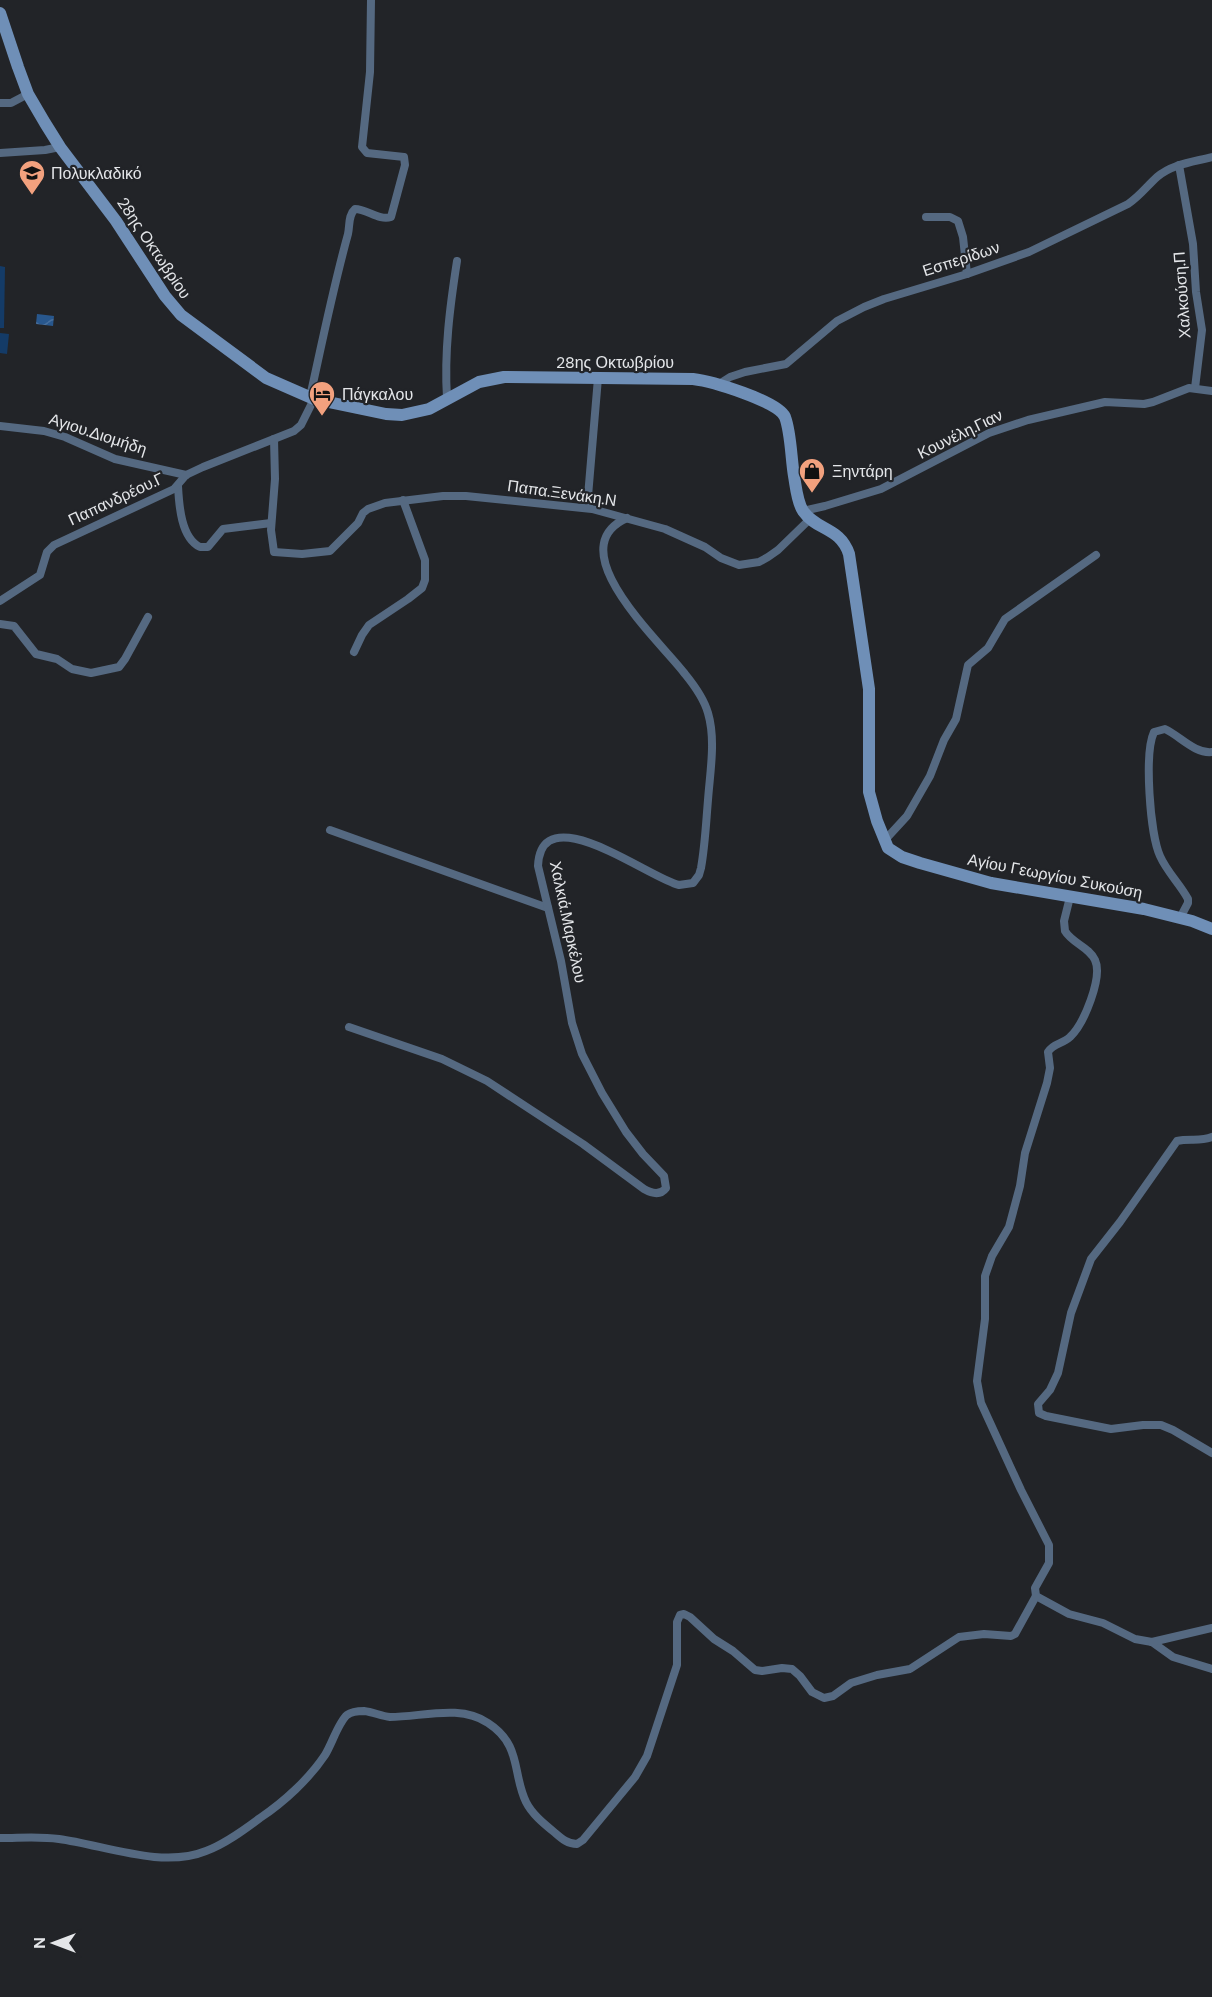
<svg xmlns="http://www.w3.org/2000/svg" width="1212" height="1997" viewBox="0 0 1212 1997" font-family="'DM Sans',sans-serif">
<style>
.green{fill:#143b67}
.water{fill:url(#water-waves)}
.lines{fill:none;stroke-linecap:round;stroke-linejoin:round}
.minor{stroke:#556981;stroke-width:8}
.secondary{stroke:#6f8fb7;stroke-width:12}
.labels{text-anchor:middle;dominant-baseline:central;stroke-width:4.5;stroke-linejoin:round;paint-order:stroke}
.poi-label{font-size:16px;fill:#e4e6e9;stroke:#222428;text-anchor:start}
.street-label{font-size:16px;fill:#e4e6e9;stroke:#222428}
</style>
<defs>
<pattern id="water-waves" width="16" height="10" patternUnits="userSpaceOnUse" patternTransform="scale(1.5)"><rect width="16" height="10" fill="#28578d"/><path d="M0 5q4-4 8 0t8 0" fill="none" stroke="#476f9d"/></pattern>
</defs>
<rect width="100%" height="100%" fill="#222428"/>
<g class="green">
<polygon points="0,266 5,267 4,328 0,328"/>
<polygon points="0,333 9,334 7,354 0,353"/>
</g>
<polygon class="water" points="37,314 54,316 53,326 36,324"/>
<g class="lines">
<g class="minor">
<polyline points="0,103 11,103 28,94"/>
<polyline points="0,153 45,150 60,147"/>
<polyline points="1179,165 1193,244 1196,292 1202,330 1195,388"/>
<polyline points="926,217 950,217 958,221 963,237 967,274"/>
<path d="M719,384L730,377L745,372L786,364L837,321L864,307L884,299L967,274L1029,252L1128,204C1140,196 1147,186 1157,177C1172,164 1193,162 1212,157"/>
<path d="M310,397C322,343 333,288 348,234C350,225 348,215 355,209C367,209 379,221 391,217L405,165L404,157L367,153L362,147L370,72L371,0"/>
<path d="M447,398C444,352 450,306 457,261"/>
<polyline points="0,426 44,431 65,437 115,459 186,475"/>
<polyline points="274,439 275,479 271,530 274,552 302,554 330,551 358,523 363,513 368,509 385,503 443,496 466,496 592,509 665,529 705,547 721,558 739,565 759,562 768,557 778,550 811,518"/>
<path d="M178,486C179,505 181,538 200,547H208L223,529L271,523"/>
<polyline points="587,508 598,378"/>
<polyline points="803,511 825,506 881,489 989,433 1028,420 1105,402 1144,404 1153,402 1189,388 1212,391"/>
<polyline points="0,601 40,575 47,552 54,545 174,489 186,475 203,467 294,431 301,425 314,399"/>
<polyline points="0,624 14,626 36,654 57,659 72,669 91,673 119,667 125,659 148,617"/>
<polyline points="354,652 362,635 369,625 408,599 422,588 425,580 425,560 403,500"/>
<polyline points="330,830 548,908"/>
<polyline points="884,841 907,816 930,776 944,740 956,719 968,665 988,648 1005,619 1096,555"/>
<path d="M1070,897L1064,921L1065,931C1072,943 1089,947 1095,960C1103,977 1084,1024 1070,1037C1063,1044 1053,1043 1048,1052L1050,1068L1047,1083L1025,1153L1020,1186L1009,1227L992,1256L985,1276V1319L977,1381L981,1403L1021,1490L1049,1545V1563L1035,1588L1036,1596L1069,1614L1103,1623L1135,1639L1152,1642L1173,1657L1212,1669"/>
<path d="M1180,918L1188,903V899C1180,884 1167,872 1160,856C1150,834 1144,753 1154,732L1165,729C1180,736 1195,754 1212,752"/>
<path d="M349,1027L442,1059L487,1081L583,1144L644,1189C651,1193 660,1196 666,1188L664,1176L643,1154L626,1132L602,1093L582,1054L572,1023L561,961L538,866C541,795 649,878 679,885L693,883L699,875L701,868C705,846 706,823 708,800C710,772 716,740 708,713C704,699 694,685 685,674C662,643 557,549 627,518"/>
<path d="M1212,1137C1201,1142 1189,1138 1177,1141L1120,1222L1091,1259L1071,1313L1058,1373L1050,1390L1038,1404L1039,1413L1046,1416L1111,1429L1143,1425H1161L1173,1430L1212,1453"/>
<polyline points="1152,1642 1212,1628"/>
<path d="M0,1838C20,1838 39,1836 59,1839C104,1845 162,1869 206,1851C225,1844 244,1830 260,1818C284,1802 309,1779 325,1755C332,1744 338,1723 347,1715C351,1712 358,1711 364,1711C373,1712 381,1716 390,1717C422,1717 460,1704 488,1723C522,1745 512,1773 526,1802C532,1814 543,1823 554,1832C561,1838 567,1844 577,1844L583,1840L635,1777L647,1756L677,1665V1622L680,1615L684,1614L690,1617L714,1639L733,1651L755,1670L762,1671L782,1668L792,1669L800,1676L812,1692L824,1698L833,1696L851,1683L877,1675L910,1669L959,1637L984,1634L1011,1636L1015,1634L1036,1596"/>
</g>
<path class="secondary" d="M0,13L18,67L28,94L45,123L60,147L116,221L165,296L181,315L266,378L314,399L386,414L402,415L429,409L479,382L504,377L693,379C711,381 778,401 785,417C791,433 791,458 794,476C796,487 797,502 803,511C817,531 840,527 849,554L869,689V792L877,821L888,848L902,857L920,863L991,883L1144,909L1192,921L1212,929"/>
</g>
<defs>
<g id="school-pin" transform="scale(1.35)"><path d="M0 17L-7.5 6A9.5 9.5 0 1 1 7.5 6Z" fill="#f2a17e" stroke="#222428"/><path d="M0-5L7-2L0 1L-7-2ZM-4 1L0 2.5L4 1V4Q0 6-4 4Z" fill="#111"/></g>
<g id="hotel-pin" transform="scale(1.35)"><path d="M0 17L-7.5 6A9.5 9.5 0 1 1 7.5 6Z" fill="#f2a17e" stroke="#222428"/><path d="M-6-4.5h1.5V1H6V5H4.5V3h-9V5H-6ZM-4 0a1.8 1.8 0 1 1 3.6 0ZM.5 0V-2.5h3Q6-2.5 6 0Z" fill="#111"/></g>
<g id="shop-pin" transform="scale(1.35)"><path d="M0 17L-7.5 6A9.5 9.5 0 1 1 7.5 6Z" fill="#f2a17e" stroke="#222428"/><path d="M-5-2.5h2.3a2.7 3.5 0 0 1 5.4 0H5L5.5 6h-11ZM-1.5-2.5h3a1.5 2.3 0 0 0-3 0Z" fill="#111"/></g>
</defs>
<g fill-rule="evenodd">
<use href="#school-pin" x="32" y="173"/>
<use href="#hotel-pin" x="322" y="394"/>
<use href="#shop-pin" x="812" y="471"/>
</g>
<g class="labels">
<g class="poi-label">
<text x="51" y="173">Πολυκλαδικό</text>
<text x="342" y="394">Πάγκαλου</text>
<text x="832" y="471">Ξηντάρη</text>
</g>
<g class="street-label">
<text transform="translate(154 248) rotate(56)">28ης Οκτωβρίου</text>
<text transform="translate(961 259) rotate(-18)">Εσπερίδων</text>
<text transform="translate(1182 295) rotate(-94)">Χαλκούση.Π</text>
<text x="615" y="362">28ης Οκτωβρίου</text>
<text transform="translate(98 434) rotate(18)">Αγιου.Διομήδη</text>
<text transform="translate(960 434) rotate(-26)">Κουνέλη.Γιαν</text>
<text transform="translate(562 493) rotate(8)">Παπα.Ξενάκη.Ν</text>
<text transform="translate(116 499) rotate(-25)">Παπανδρέου.Γ</text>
<text transform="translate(1055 876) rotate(11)">Αγίου Γεωργίου Συκούση</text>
<text transform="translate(568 922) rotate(78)">Χαλκιά.Μαρκέλου</text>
</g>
</g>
<g transform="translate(54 1943) rotate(270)" stroke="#222428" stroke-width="4.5" paint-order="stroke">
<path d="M0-4.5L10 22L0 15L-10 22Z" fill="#e4e6e9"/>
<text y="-9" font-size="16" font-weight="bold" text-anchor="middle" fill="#e4e6e9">N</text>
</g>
</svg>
